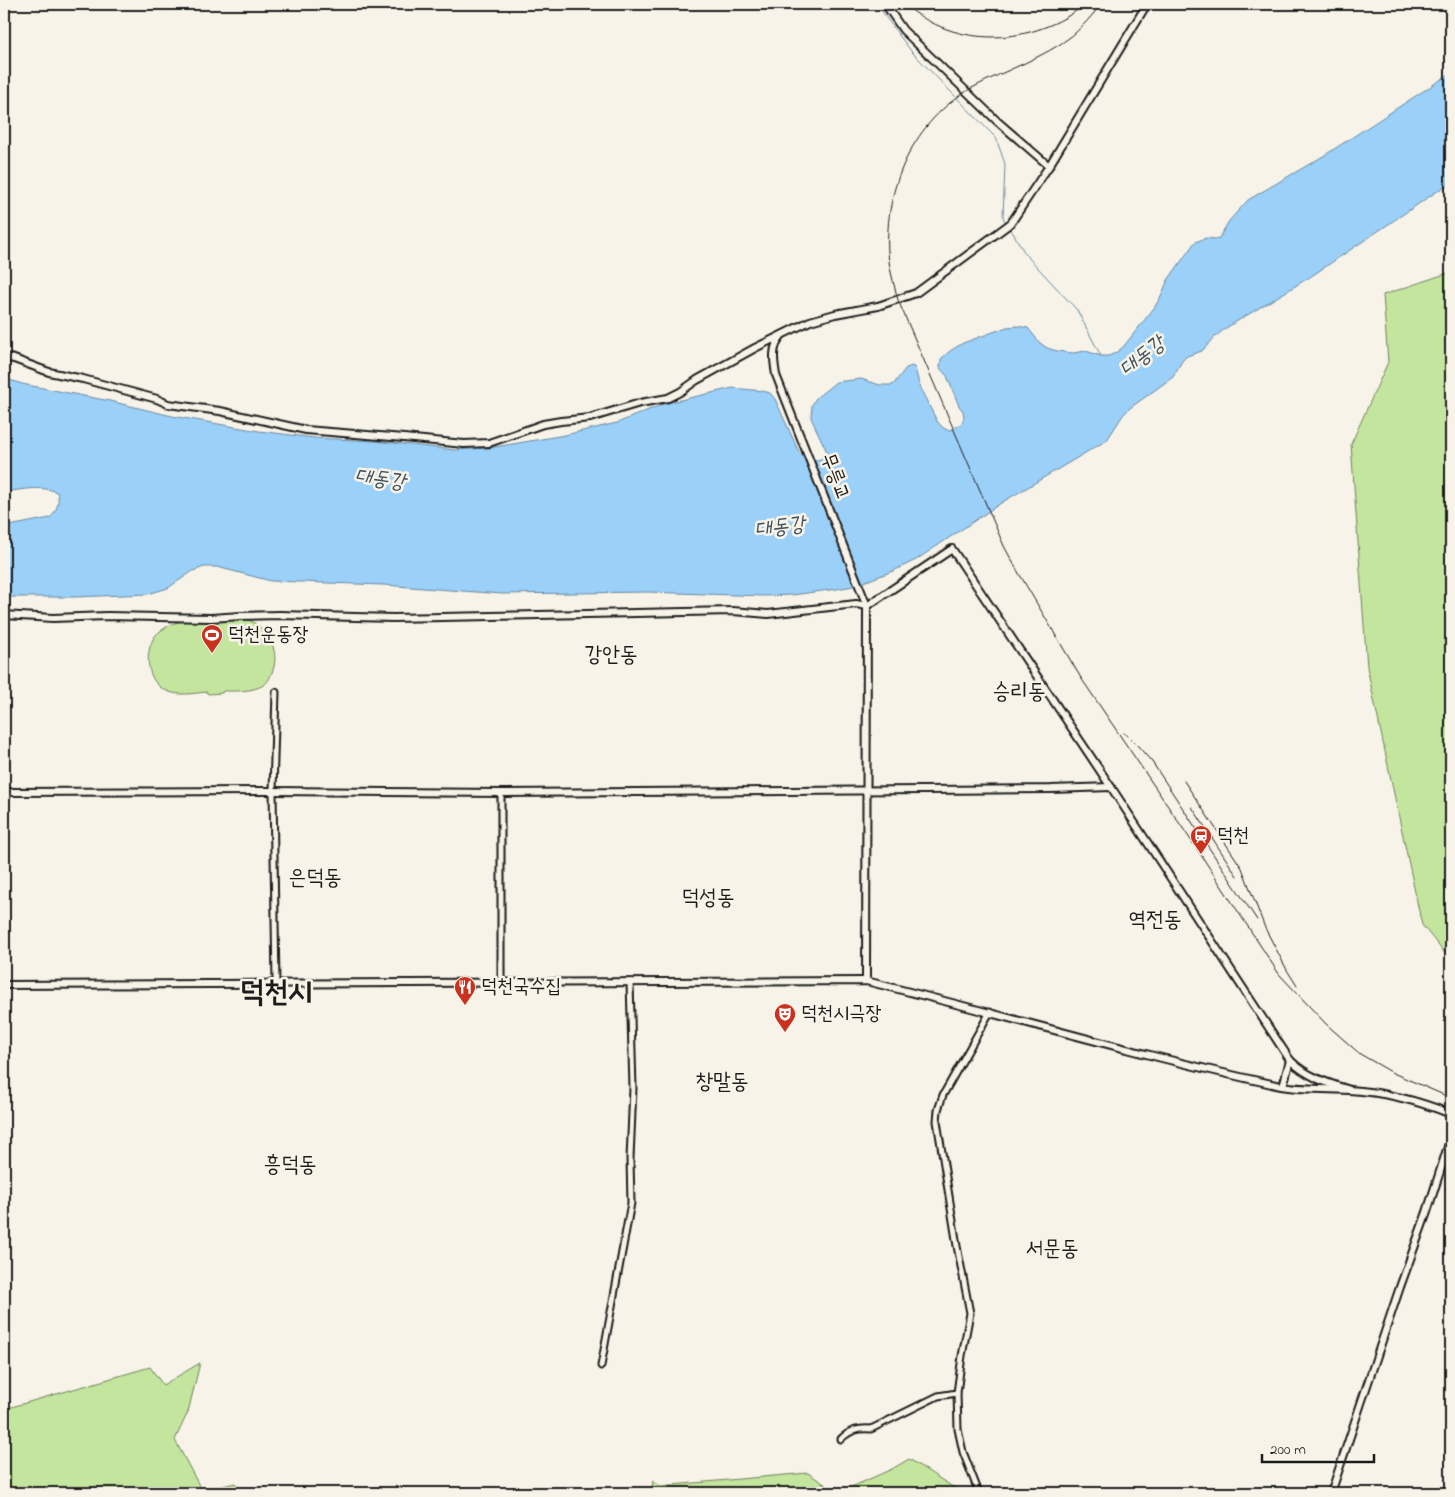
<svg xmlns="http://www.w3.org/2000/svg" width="1455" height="1497" viewBox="0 0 1455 1497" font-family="'Indie Flower','Poor Story',sans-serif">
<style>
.green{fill:#c4e59e;stroke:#70805d}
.water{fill:#9bd0f9;stroke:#6888a1}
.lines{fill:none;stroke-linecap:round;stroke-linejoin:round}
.stream{stroke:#6888a1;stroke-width:1}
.minor-casing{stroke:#1c1c1c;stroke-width:9}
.major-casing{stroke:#1c1c1c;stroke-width:10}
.minor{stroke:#f7f3e8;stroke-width:5}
.major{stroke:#f7f3e8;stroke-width:6}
.rail{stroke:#1c1c1c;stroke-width:1}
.labels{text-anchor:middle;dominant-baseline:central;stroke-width:5;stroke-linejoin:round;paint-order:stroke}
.street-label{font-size:20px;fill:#1c1c1c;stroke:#f7f3e8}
.poi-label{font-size:20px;fill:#1c1c1c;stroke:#f7f3e8;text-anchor:start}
.water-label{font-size:21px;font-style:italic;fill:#42525e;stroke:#f7f3e8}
.quarter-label{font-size:22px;fill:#1c1c1c;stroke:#f7f3e8}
.town-label{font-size:30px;font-weight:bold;fill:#1c1c1c;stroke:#f7f3e8}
</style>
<rect width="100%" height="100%" fill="#f7f3e8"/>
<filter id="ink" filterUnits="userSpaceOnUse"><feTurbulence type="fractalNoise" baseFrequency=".02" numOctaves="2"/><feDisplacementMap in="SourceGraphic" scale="10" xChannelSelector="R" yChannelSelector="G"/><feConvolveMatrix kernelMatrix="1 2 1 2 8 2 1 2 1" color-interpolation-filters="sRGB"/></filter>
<g filter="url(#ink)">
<g class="green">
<polygon points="1451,272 1451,961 1422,925 1367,667 1351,444 1388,362 1383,295"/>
<path d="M247,619C267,628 280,649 273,670C271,675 269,681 265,684C254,692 236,691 223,691L222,693L208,694L207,692C194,693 177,697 165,690C146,681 144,652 155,636C160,630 171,624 178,622C184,621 191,622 197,621C214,621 231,620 247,619Z"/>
<polygon points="200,1363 188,1412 175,1440 202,1491 235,1483 241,1493 4,1493 4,1411 8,1408 150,1367 163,1385"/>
<polygon points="909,1459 959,1491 958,1493 648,1493 648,1488 652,1487 653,1481 660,1486 808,1473 838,1493 892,1469"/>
</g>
<path class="water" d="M1451,73V182L1310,277L1226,328L1216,336L1202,351L1187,356L1182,361L1173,377L1130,408L1123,415L1107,440L1001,503L916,560L893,571L853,586L837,589L792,595L764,596L647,592L502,594L384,585L271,581L217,567H204L193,571L168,588L148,594L75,597H4V527L50,518C57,511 60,501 57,492C41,485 21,490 4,492V378L22,384L110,401L172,416L259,431L315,438L375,441L455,450L489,448L565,435L617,423L663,404L733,388L763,391L770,393L775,399L799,452C806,461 815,463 826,456L827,452L811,418L812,405L816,398L836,382L861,379L880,385H893L906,368L912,366L915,368L920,388L937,421L942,427L947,430H951L962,423L964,417L963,411L959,406L947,376L940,368L941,359L950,351L963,343L1007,327L1018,326L1028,328L1040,343L1047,348L1057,351L1073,353L1086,351L1101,356H1109L1117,352L1124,346L1154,308L1160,298L1168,280L1195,242L1206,238L1215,239L1219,238L1229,221L1248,200L1325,155Z"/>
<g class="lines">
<g class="stream">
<polyline points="878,4 887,19 911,51 996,138 1005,164 1003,217 1006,223"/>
<polyline points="1010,228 1026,255 1077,310 1101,356"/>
</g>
<g class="minor-casing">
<g id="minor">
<polyline points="276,692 273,791 276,984"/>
<polyline points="501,793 501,982"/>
<polyline points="601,1366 631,1203 630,1159 633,1088 630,982"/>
<path d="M841,1439C850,1430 859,1428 871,1429L938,1396L957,1393"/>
<polyline points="979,1493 963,1452 958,1429 957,1393 962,1356 970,1313 957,1246 937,1121 938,1110 943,1095 990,1012"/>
</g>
</g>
<g class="major-casing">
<g id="major">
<polyline points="885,4 903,30 997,121 1049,166"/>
<path d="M781,336C771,348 774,362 776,375L867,606L866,981"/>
<polyline points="4,357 14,359 49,372 83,379 157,399 168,404 220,411 306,430 404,438 464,444 489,443 543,424 561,421 590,418 640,403 668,398 680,392 697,380 755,348 810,321 835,314 878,306 916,293 1011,223 1049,166 1147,4"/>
<path d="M4,615L53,618L107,616L211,618L241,616L280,615L393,618L733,611L768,614L856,604L867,606L952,549L1111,787L1290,1060C1307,1077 1327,1083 1350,1090"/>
<polyline points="4,797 10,792 273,791 501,793 1051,789 1111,787"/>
<path d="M4,985L866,981C1004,1015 1141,1056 1281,1086C1303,1090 1326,1088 1349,1090C1384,1092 1419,1101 1451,1114"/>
<polyline points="1283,1086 1290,1060"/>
<polyline points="1331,1493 1400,1287 1427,1212 1451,1137"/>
</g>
</g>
<use href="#minor" class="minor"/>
<use href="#major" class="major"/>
<g class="rail">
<path d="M904,4C957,50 1032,46 1086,4"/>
<path d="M1101,4C1093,15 1083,26 1073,35C1044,58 1005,70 972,88C914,120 884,187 888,252C889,268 894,284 898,300L1004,546L1017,570L1081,678L1201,855L1279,974L1326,1024L1360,1054L1393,1073L1451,1098"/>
<polyline points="1124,733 1137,745 1152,762 1257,920"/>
<polyline points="1184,781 1242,868 1265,928 1287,970 1297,986"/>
<polyline points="1192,807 1237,876"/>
</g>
</g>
</g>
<defs>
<g id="stadium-pin" transform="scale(1.125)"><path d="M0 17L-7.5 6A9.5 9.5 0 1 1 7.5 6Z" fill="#c8321e" stroke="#f7f3e8"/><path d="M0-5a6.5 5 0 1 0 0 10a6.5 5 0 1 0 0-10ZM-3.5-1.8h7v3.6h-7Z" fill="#fff"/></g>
<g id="station-pin" transform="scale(1.125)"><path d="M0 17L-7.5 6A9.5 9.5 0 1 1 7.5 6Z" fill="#c8321e" stroke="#f7f3e8"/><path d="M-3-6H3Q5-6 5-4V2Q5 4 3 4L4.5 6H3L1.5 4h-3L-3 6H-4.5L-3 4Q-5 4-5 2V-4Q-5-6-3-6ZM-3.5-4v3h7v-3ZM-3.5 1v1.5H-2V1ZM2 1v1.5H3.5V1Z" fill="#fff"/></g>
<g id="restaurant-pin" transform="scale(1.125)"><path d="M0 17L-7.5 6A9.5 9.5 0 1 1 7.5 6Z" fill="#c8321e" stroke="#f7f3e8"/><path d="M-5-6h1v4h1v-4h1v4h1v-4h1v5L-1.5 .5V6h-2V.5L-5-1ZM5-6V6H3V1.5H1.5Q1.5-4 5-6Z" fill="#fff"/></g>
<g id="theatre-pin" transform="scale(1.125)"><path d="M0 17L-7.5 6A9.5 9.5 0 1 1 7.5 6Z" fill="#c8321e" stroke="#f7f3e8"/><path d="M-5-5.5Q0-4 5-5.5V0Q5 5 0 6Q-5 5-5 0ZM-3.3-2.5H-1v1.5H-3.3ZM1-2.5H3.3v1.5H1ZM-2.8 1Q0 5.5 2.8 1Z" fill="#fff"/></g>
</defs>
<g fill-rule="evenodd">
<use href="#stadium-pin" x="212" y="635"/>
<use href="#station-pin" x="1201" y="836"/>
<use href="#restaurant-pin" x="465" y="987"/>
<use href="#theatre-pin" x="785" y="1014"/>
</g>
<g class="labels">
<g class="street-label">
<text transform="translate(834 477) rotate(69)">무릉교</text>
</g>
<g class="poi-label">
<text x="228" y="635">덕천운동장</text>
<text x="1217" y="836">덕천</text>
<text x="481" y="987">덕천국수집</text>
<text x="801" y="1014">덕천시극장</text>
</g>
<g class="water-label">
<text transform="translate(1143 357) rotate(-38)">대동강</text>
<text transform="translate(380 480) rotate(8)">대동강</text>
<text transform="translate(780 528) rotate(-7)">대동강</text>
</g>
<g class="quarter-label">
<text x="611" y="656">강안동</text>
<text x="1019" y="693">승리동</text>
<text x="315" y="879">은덕동</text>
<text x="708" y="899">덕성동</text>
<text x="1155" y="921">역전동</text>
<text x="722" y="1083">창말동</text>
<text x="290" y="1166">흥덕동</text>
<text x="1052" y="1250">서문동</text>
</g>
<g class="town-label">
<text x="276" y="994">덕천시</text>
</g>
</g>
<rect width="1455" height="1497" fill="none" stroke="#f7f3e8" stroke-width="20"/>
<rect x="10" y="10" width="1435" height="1477" fill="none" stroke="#1c1c1c" stroke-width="2" filter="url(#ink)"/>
<path d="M1262 1454v8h112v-8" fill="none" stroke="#1c1c1c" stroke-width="2.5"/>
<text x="1270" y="1454" font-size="15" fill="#1c1c1c" stroke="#f7f3e8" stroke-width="4" paint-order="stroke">200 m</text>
</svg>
